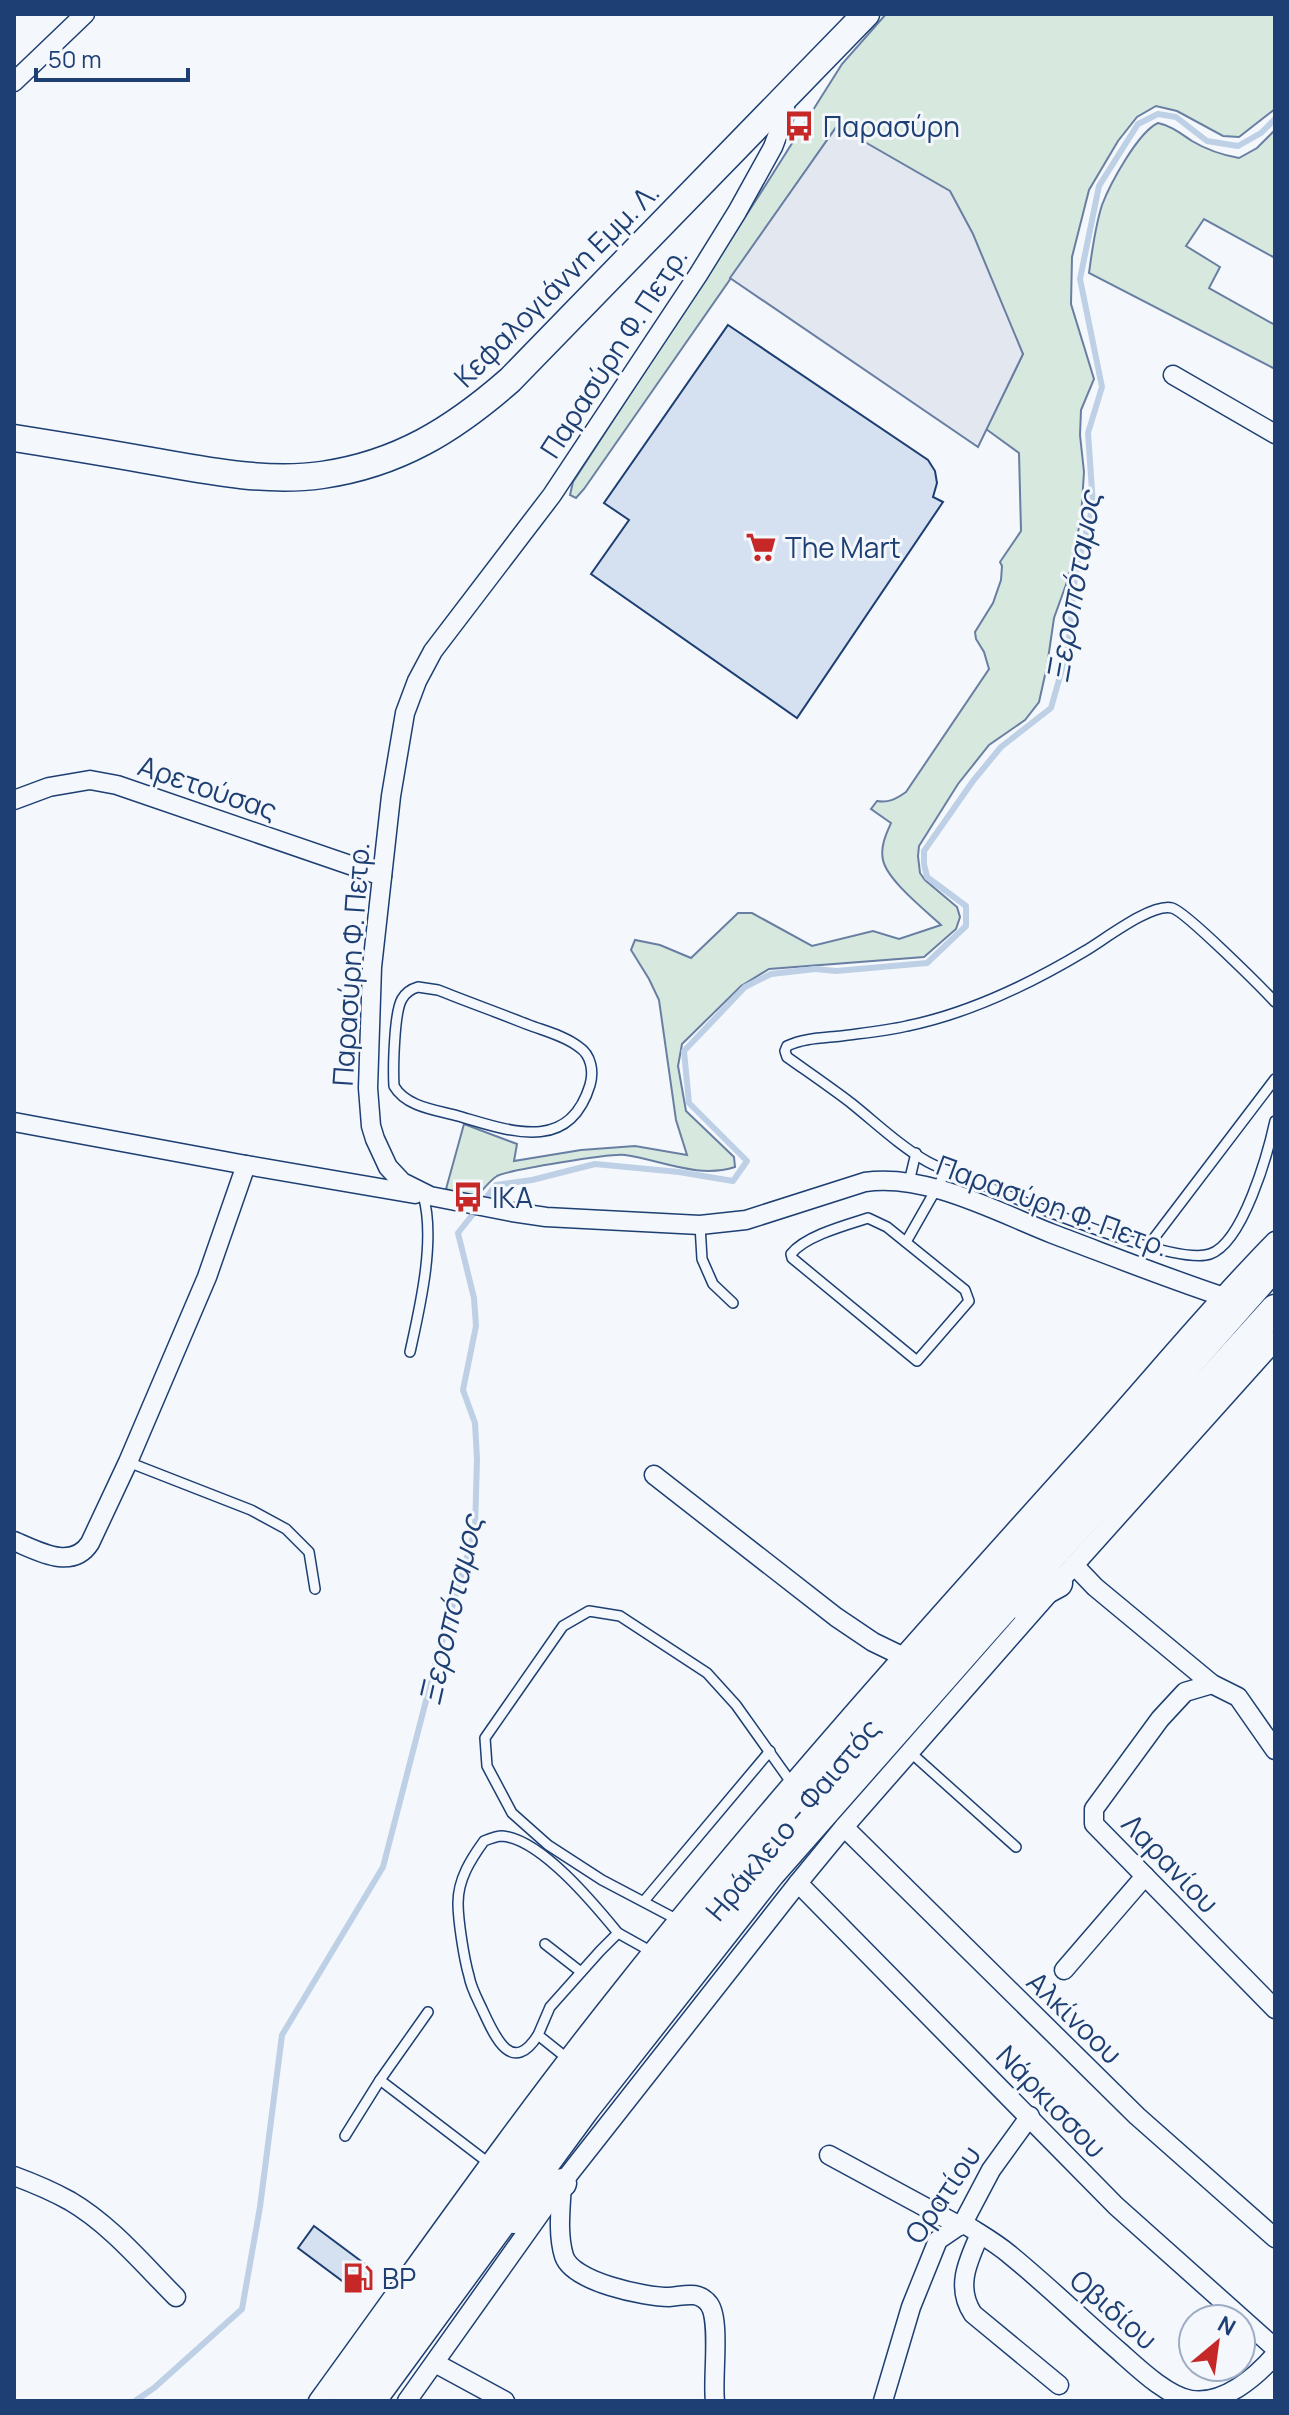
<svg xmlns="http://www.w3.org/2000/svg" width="1289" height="2415" viewBox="0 0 1289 2415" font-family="Manrope,sans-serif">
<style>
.green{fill:#d7e8df;stroke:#687fa3;stroke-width:2}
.parking{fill:#e3e8f0;stroke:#687fa3;stroke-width:2}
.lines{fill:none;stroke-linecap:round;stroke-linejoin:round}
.stream{stroke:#bed0e5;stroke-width:6}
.building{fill:#d5e0f0;stroke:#1d3f73;stroke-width:2}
.service-casing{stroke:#1d3f73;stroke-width:12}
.minor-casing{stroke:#1d3f73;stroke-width:21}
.secondary-casing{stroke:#1d3f73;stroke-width:29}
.primary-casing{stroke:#1d3f73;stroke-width:31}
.service{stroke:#f4f7fb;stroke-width:9}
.minor{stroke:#f4f7fb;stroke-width:18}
.secondary{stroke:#f4f7fb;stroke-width:26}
.primary{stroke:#f4f7fb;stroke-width:28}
.labels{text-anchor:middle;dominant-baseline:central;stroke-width:6;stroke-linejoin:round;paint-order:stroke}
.poi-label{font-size:28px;fill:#1d3f73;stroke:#f4f7fb;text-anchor:start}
.street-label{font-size:28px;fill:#1d3f73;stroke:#f4f7fb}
.water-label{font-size:30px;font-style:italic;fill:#1d3f73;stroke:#f4f7fb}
</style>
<rect width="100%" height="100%" fill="#f4f7fb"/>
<g class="green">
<path d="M886,14H1275V109L1239,137L1223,136L1177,111L1156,106L1137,117L1118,141L1089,190L1072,257L1071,304L1094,379L1081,410L1080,435L1084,472L1081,518L1068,579L1054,618L1047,666L1039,702L1025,720L989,745L958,784L919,846L918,856L920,873L925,880L957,907L960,917L956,929L924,957L769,969L741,986L682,1044L678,1066L686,1111L734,1157L735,1167C698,1179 661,1160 625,1155C612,1153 508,1170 497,1176C489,1181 481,1192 475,1199L446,1189L464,1124L517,1144L514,1161L581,1150L635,1146L687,1155L676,1120L659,1000L649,979L631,950L635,940L660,945L691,958L738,913H752L812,946L873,931L899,939L941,925C926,911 887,880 883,860C880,847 886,834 891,823L871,809L877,801C889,803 896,799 906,792L989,669L984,652L976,639L975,632L993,603L1001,580L1002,566L1000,562L1021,531L1019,453L986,429L1023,354L837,126L584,489L576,498L570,495L573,482L760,194L842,64Z"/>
<path d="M1158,123C1172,126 1180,133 1192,141C1207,150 1222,155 1239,158L1257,148L1275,130V258L1204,219L1186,246L1220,267L1209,288L1275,325V369L1089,273C1092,251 1095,227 1102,205C1110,184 1138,132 1158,123Z"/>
</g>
<polygon class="parking" points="837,126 950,191 973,234 1023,354 978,447 730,278"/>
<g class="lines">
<polyline class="stream" points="135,2401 154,2388 242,2309 260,2207 282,2035 383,1867 436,1662 475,1530 477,1459 475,1423 463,1390 476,1326 474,1298 458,1233 496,1185 532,1180 595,1164 679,1172 733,1181 747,1161 689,1103 684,1051 745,987 771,974 815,969 836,971 927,963 966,926 966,906 927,877 924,864 924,851 973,781 1001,747 1051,708 1068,648 1075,576 1093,505 1088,433 1102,387 1080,279 1099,186 1138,124 1158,114 1176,117 1207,141 1238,146 1261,133 1275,119"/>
</g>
<g class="building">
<polygon points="728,325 928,460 935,471 937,483 933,497 943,502 797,718 591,574 629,520 604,503"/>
<polygon points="314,2226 373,2270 357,2292 298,2248"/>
</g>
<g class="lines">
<g class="service-casing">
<g id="service">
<path d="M418,987L438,990C468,1002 499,1013 529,1025C545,1031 565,1036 579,1047C591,1055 594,1071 590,1085C569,1154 510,1131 458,1116C436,1110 406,1107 394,1086C393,1069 394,1012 402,999C406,992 411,989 418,987Z"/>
<path d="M1275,1002C1261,987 1185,911 1172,908C1151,903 1104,940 1085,951C1030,984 971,1013 907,1026C885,1031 863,1033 841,1036C823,1038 804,1038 787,1046L785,1051L787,1057C808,1072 830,1087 851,1103C876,1123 901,1147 928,1162C939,1168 951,1172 962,1176C1004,1194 1173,1267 1210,1254C1243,1243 1268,1153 1275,1121"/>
<polyline points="909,1182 916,1153"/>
<path d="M868,1218L887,1227L965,1290L969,1301L917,1361L792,1258L791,1254C805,1236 846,1225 868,1218Z"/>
<polyline points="700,1225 702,1259 713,1284 733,1303"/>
<polyline points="906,1242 947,1170"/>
<polyline points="1148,1246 1275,1079"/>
<path d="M410,1352C420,1307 436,1239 423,1195"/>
<polyline points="128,1462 251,1510 286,1529 309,1552 315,1589"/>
<polyline points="910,1752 1016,1847"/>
<polyline points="644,1901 770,1751"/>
<polyline points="678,1920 602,1880 548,1845 512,1813 487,1766 485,1738 563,1626 589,1611 620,1616 707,1673 736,1705 793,1785"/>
<polyline points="545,1944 581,1972"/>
<polyline points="428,2012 380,2080 490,2164"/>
<path d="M538,2035C512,2076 495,2037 483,2011C478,2000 471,1988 469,1976C464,1959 458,1920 458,1903C458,1879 471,1859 484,1841C489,1839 497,1836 502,1836C541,1839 595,1905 618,1933"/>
<polyline points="568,2059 538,2035 550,2007 600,1951 618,1933 652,1952"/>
<polyline points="345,2136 380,2080"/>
</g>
</g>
<g class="minor-casing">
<g id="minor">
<polyline points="14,82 85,14"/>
<path d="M782,101L785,108V115L773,147L737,212L698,275L552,495L433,651L417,681L405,713L391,796L372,967L368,1088L371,1126L375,1139L388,1167L402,1182L430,1196L512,1212L546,1217L700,1225L746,1220L865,1182C926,1173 997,1212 1053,1234C1109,1255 1164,1277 1221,1296"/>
<polyline points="1173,375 1275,434"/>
<polyline points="14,800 49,787 90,780 117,785 382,876"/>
<polyline points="14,1122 246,1165 415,1194"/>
<polyline points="654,1475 836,1617 873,1642 904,1657"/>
<path d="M14,1541C38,1551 72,1571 90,1543L128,1462L207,1277L246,1165"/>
<polyline points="1074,1565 1095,1587 1212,1684 1238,1697 1275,1750"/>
<polyline points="1212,1684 1185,1692 1160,1719 1094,1809 1094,1824 1275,2009"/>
<polyline points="844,1827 1137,2116 1275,2238"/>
<polyline points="798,1883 1116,2206 1275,2348"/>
<polyline points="1064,1970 1145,1876"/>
<polyline points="829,2155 960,2226"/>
<path d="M14,2176C33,2183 52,2191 70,2201C111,2225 143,2264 176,2297"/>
<path d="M562,2183C561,2206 557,2233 564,2256C572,2282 645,2297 669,2297C684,2296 698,2290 709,2304C721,2320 712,2379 715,2401"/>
<path d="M963,2223C978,2233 995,2242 1009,2254C1047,2285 1083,2320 1120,2352C1138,2368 1167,2396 1191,2400C1223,2405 1255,2378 1275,2355"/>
<path d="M980,2234C968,2261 955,2287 973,2314L1059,2385"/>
<polyline points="435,2363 505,2401"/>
<path d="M318,2401C419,2262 517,2121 624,1987C766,1808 920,1636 1073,1466C1141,1392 1204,1313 1275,1241"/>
<polyline points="407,2401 562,2183 798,1883 844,1827 1058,1583 1275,1341"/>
<polyline points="883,2401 911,2307 938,2240 963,2223 991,2170 1030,2116"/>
</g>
</g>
<g class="secondary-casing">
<path id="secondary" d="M14,438C58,445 102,452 146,460C203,470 264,483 322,475C398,464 453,430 510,380L866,14"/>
</g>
<g class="primary-casing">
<g id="primary">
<polyline points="1019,1604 1058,1583"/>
<polyline points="515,2219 562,2183"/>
<polyline points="344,2401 462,2237 549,2113 784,1824 1275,1265"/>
<polyline points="371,2401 585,2109 770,1874 992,1622 1275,1309"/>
</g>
</g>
<use href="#service" class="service"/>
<use href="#minor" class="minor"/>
<use href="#secondary" class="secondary"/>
<use href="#primary" class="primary"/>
</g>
<defs>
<g id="bus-bare" transform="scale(2.4)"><path d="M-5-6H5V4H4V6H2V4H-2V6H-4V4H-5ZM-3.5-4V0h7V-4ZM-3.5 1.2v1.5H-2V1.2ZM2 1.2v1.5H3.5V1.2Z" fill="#c62828" stroke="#f4f7fb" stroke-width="2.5" paint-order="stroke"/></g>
<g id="supermarket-bare" transform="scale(2.4)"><path d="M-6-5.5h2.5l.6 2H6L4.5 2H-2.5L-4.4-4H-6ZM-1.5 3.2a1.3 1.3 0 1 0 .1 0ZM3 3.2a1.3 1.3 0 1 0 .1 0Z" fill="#c62828" stroke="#f4f7fb" stroke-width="2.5" paint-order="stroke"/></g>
<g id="fuel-bare" transform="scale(2.4)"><path d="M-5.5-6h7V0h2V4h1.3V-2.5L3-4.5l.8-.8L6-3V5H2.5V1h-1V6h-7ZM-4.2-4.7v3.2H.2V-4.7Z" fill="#c62828" stroke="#f4f7fb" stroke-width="2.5" paint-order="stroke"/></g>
</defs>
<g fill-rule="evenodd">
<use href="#bus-bare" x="799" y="126"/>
<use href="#supermarket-bare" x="761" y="547"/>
<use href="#bus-bare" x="468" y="1197"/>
<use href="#fuel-bare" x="358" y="2278"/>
</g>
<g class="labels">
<g class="poi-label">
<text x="823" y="126">Παρασύρη</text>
<text x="785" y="547">The Mart</text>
<text x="492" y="1197">IKA</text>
<text x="382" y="2278">BP</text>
</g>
<g class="street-label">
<text transform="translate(556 284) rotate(-45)">Κεφαλογιάννη Εμμ. Λ.</text>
<text transform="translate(613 352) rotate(-57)">Παρασύρη Φ. Πετρ.</text>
<text transform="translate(208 787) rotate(19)">Αρετούσας</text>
<text transform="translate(350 964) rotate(-86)">Παρασύρη Φ. Πετρ.</text>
<text transform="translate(1053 1205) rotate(20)">Παρασύρη Φ. Πετρ.</text>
<text transform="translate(792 1819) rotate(-50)">Ηράκλειο - Φαιστός</text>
<text transform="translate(1171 1863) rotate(46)">Λαρανίου</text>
<text transform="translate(1075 2017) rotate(44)">Αλκίνοου</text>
<text transform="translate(1052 2101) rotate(46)">Νάρκισσου</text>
<text transform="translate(942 2194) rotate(-56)">Ορατίου</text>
<text transform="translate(1114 2309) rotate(41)">Οβιδίου</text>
</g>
<g class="water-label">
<text transform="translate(1073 587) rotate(-80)">Ξεροπόταμος</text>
<text transform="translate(450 1610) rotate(-77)">Ξεροπόταμος</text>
</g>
</g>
<rect width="1289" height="2415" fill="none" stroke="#1d3f73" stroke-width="32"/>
<g transform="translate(1217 2343) rotate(29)"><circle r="38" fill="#f4f7fb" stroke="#9eadc5" stroke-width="2"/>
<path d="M0-6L14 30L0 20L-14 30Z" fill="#c62828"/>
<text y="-12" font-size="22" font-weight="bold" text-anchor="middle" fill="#1d3f73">N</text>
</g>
<path d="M36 68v12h152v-12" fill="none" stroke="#1d3f73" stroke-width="4"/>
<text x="48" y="68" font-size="24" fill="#1d3f73" stroke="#f4f7fb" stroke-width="6" paint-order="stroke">50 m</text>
</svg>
